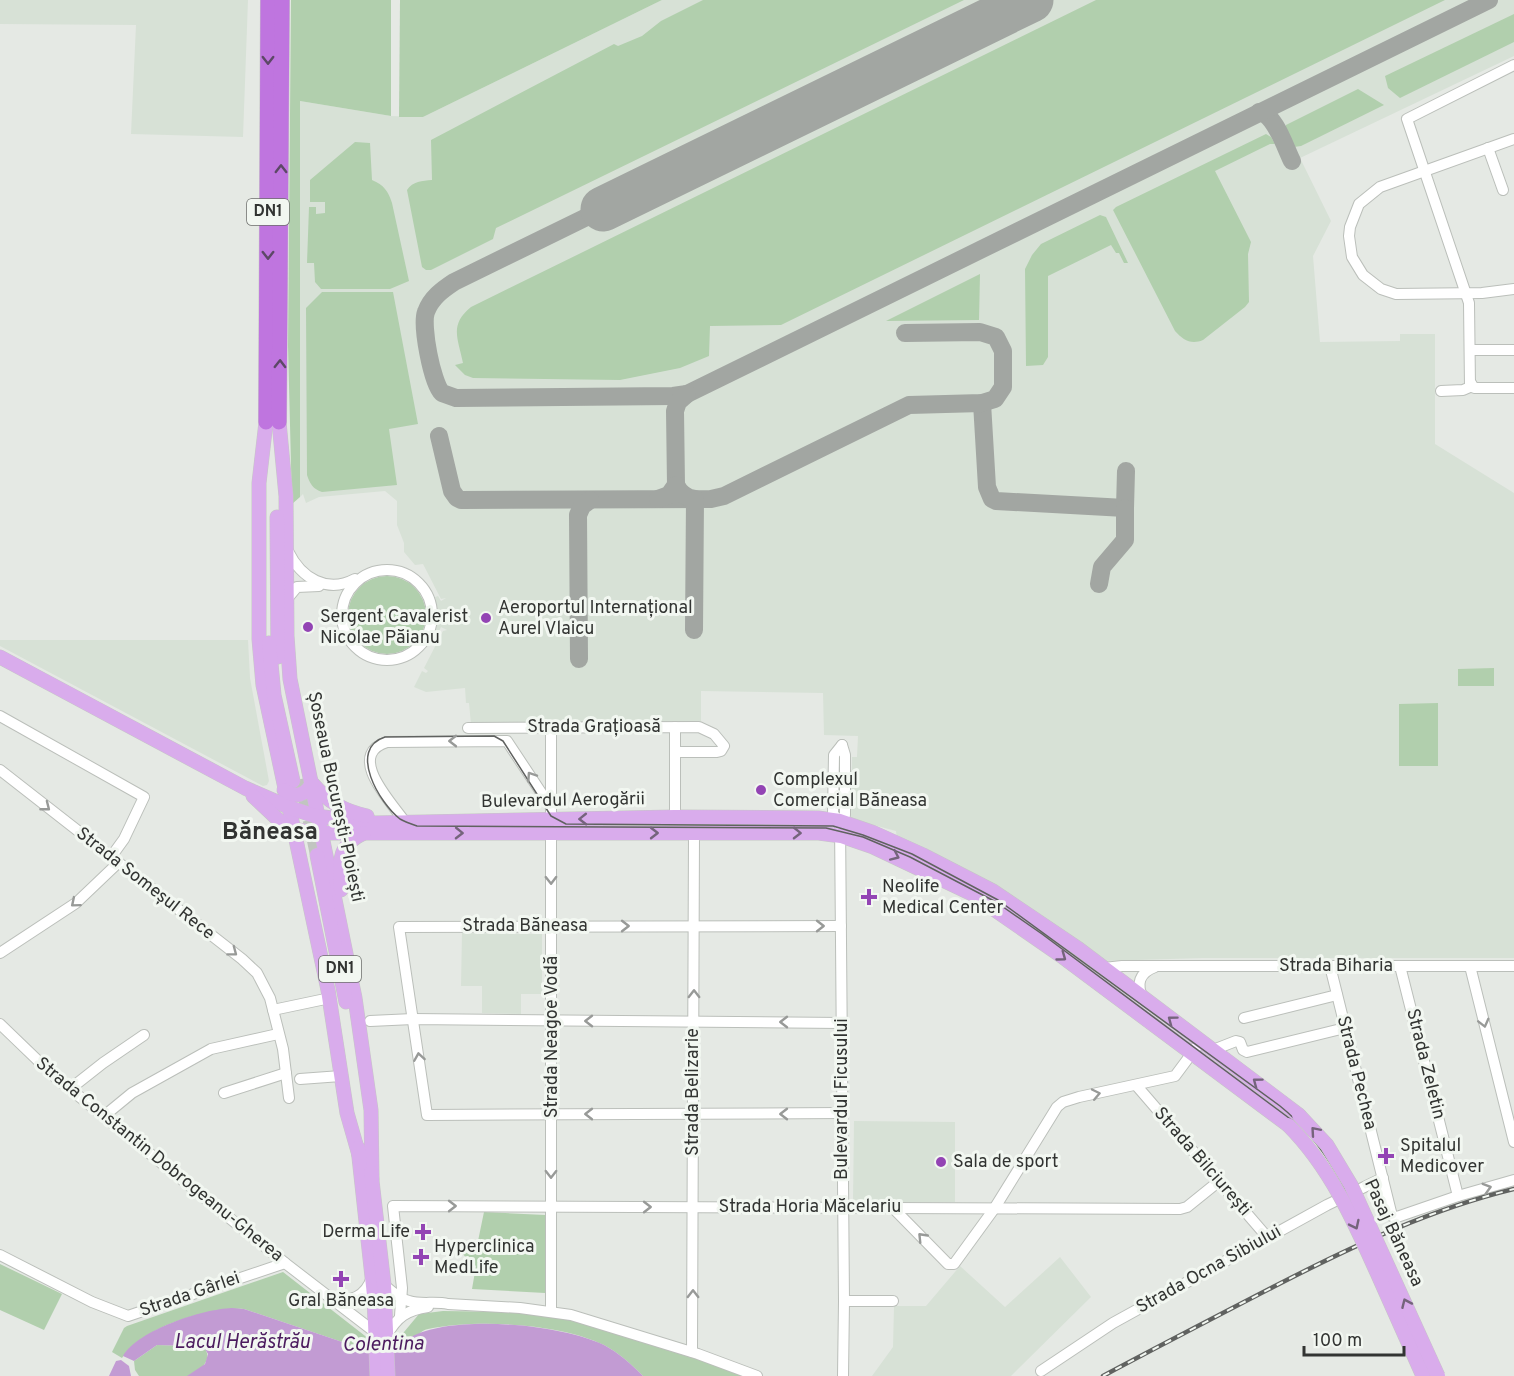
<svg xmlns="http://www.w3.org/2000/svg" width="1514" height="1376" viewBox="0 0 1514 1376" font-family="Overpass,sans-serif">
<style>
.built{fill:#d7e1d6}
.green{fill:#b1cfad}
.water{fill:#c29bd3}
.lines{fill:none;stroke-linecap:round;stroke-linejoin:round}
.taxiway{stroke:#a2a6a2;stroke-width:18}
.runway{stroke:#a2a6a2;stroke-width:45}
.major-tunnel{stroke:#c1c5c0;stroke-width:14;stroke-dasharray:14 7;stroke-linecap:butt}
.minor-casing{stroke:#bbbfba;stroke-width:12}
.major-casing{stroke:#c6c6c6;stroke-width:15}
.highway-casing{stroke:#c6c6c6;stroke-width:16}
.minor{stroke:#fff;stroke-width:10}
.major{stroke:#d9acec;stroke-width:14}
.highway{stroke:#bf75df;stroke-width:15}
.tram{stroke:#606260;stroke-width:1.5}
.rail-casing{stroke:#606260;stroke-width:4.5}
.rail{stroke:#f2f7f1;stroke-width:2;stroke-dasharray:7;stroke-linecap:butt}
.major-bridge-casing{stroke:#c6c6c6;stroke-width:15;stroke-linecap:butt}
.major-bridge{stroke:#d9acec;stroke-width:14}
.oneway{stroke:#5c4866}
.oneway2{stroke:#989a98}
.oneway3{stroke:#75647c}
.poi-dot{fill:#9344b4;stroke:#f2f7f1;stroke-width:2}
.labels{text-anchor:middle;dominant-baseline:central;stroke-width:6;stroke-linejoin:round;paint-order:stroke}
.shield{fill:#f2f7f1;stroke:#6c6e6b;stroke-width:1.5}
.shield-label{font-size:16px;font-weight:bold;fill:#323432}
.poi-label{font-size:18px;fill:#323432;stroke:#f2f7f1;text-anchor:start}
.street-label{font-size:18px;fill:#323432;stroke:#f2f7f1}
.water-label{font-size:20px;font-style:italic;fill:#4b1b5e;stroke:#f2f7f1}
.district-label{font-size:24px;font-weight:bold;fill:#323432;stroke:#f2f7f1}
</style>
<rect width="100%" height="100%" fill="#e5e9e4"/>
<g class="built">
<polygon points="0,0 248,0 243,137 131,134 136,25 0,24"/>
<polygon points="662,0 1514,0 1514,56 1300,158 1331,221 1313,256 1320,342 1400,341 1400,334 1435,334 1435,444 1514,493 1514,958 1203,958 1103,961 897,839 896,831 851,819 852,757 857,757 858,736 824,735 823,693 701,691 701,722 471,724 469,703 466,703 465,688 426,692 414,687 422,671 426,673 428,671 424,668 443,631 447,630 441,627 438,633 435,632 438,615 435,597 438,596 441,601 446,598 441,599 423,564 415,565 404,552 404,543 397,525 397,501 385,491 319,497 306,503 303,494 300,497 300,101 391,116 423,117"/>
<polygon points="0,640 248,640 250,678 269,781 267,785 263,786 0,646"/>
<polygon points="462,933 542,934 542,994 521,994 521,1014 482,1013 482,986 461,986"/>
<polygon points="854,1121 955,1122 955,1202 853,1202"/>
<polygon points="1060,1257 1091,1297 1011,1376 872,1376 893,1347 894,1306 926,1306 960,1266 1005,1307"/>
</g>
<g class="green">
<polygon points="291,0 391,0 391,116 300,101 300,497 292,504 288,346"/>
<polygon points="400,0 662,0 423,117 399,117"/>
<path d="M703,0H964L496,228L493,239L431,270H426L422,267L407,190C413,181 422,181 432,180L431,140L614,44L618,46L642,36L661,21Z"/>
<path d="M1096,0H1445L781,325L710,326L709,356L680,368L620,380L473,378L465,375L455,365L463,363C458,338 449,325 471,307Z"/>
<polygon points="1514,14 1514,42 1400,98 1388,88 1385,76"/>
<polygon points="1358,89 1384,105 1301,146 1294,147 1285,130 1286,125"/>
<path d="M1266,134L1271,137L1275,144H1270L1215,171L1251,242L1248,254L1249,302L1245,307L1203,340C1191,345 1183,340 1175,331L1113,210L1116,207Z"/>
<path d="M355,142L370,143L372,180C384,185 388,191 392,203L409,281L390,289H321L315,282L314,263H307L309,207H316V214L325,213V202H310V180Z"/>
<polygon points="1100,215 1106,217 1128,263 1124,263 1119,253 1116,253 1111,245 1048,276 1048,357 1043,365 1026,366 1025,269 1032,255 1041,244"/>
<polygon points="980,274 979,320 886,321"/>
<path d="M322,292H393L418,424L389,429L397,485L322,492C313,489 310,484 307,475L306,308Z"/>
<circle cx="387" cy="615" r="39"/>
<polygon points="1494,668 1494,686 1458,686 1458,669"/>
<polygon points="1438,703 1438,766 1399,766 1399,704"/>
<polygon points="484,1212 545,1215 545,1293 472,1289 476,1266 459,1251 460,1245 478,1241"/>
<polygon points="0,1264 62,1294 44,1330 0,1310"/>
<path d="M283,1272L369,1339V1351L244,1309C209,1307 142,1327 122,1358L112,1352L124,1328L127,1326Z"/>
<path d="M443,1311L510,1312L558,1316L630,1336L746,1376H643C631,1364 619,1353 604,1345C559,1323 477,1319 428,1329C417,1331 413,1345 398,1349L399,1338L419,1314Z"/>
<path d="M157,1345L190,1346L205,1349C213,1360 199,1372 188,1376C178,1376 151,1376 139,1376L135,1370L134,1361Z"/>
</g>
<g class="water">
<path d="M232,1308L244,1309L369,1351L381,1352L407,1347L411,1337C454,1314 560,1324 604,1345C619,1353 631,1364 643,1376H187L205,1364L208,1354L205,1349L190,1346L157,1345L134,1361L123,1356C138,1330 203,1309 232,1308Z"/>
<polygon points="121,1360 129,1366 131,1376 109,1376 116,1361"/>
</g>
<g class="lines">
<g class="taxiway">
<path d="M1259,112C1275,114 1285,147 1292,161"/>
<path d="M603,209L454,282C442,290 431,298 426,312C421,325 432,383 442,393L456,398L673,396L687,394L1489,0"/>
<polyline points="982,403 987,487 992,499 996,501 1125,508 1126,471"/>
<polyline points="439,436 452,491 457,498 461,500 711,499 724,496 909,405 982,403 995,399 1003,387 1003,351 996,337 980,332 905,333"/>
<polyline points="676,485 675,411 678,402 687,394"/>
<path d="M658,499L669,495L676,485C680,493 686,498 695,499L694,630"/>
<polyline points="1099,584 1102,567 1125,540 1125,508"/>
<polyline points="579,659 578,515 582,506 590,500"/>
</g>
<polyline class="runway" points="603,209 1031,0"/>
<polyline class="major-tunnel" points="301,779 317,855"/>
<g class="minor-casing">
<g id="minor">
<polyline points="1514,139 1380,187 1359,204 1350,227 1349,236 1352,257 1363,275 1381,289 1396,294 1482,293 1514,289"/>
<polyline points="1488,148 1503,190"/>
<polyline points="1471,350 1514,350"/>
<polyline points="1471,383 1474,388 1514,388"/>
<polyline points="1441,391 1463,390 1470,387 1469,303 1407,119 1514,65"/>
<path d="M288,551C301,578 327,594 355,579"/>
<circle cx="387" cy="615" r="45"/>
<polyline points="287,599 297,587 319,586"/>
<polyline points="0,716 144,797 124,839 111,857"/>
<polyline points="468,728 699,727 714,734 724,746 721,751 717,752 675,752"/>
<polyline points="551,728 551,1311"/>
<polyline points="842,745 845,755 845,815 840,821 844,1301 843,1376"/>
<polyline points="0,770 242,959 257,973 270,998 283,1049 289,1098"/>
<polyline points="675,817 675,727"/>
<polyline points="840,821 833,814 834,755 842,745"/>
<path d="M405,822C392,803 345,755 387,742L507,741L550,806"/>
<polyline points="841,926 399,927 427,1115 842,1113"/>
<polyline points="0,953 76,903 118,863"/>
<polyline points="1330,966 1392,1216 1397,1217 1458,1196 1514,1180"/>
<polyline points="1400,966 1458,1196"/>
<polyline points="1470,966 1514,1142"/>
<polyline points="1104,968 1122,966 1514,966"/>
<path d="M1143,998C1136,984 1139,973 1155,967"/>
<polyline points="273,1010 330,998"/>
<polyline points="1244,1018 1337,995"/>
<polyline points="370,1021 413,1019 842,1023"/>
<polyline points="0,1024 54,1076 285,1263 376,1333"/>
<polyline points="1213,1050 1236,1041 1240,1042 1243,1050 1247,1052 1345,1028"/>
<polyline points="300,1079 341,1076"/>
<polyline points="1136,1085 1268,1238"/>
<polyline points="70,1089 103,1063 144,1035"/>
<polyline points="224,1093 286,1073"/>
<polyline points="104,1116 132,1093 211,1049 278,1034"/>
<polyline points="893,1208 948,1264 954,1264 994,1209 1057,1107 1063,1102 1079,1097 1175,1076 1201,1041"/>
<polyline points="0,1255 92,1302 128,1316 285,1263"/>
<path d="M384,1285C391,1291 400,1299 409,1301C421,1305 435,1301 448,1304L520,1308L571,1315L698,1354L757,1376"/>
<path d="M332,1297C350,1304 366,1296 372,1277"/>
<polyline points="844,1301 893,1301"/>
<polyline points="400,1316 402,1288 393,1206 1180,1209 1187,1207 1218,1182"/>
<path d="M387,1335C397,1317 407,1310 428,1307"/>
<polyline points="692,1352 694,833"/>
<polyline points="1041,1371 1113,1323 1327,1205 1383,1178"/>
</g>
</g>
<g class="major-casing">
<g id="major">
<polyline points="266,422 259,483 259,639 263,685 328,990 347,1113 359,1155"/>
<polyline points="279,422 286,496 287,636 290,679 355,998 371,1110 372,1179"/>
<polyline points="277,517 278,657"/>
<polyline points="269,643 274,695 293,781"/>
<polyline points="0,657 245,788 291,808 315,816 375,823 675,817 818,818 840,821 872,832 923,855 993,891 1079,949 1299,1115"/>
<path d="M313,784C328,802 344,811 367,816"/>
<path d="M284,790C296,798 305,796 312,783"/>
<polyline points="253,796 287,828 315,833 819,833 841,836 873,847 972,894 1060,955 1288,1125"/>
<polyline points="317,855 346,1002"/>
<path d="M341,890C340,863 336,846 364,833"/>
<polyline points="358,1148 374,1295 377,1376"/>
<polyline points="371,1172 384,1285 388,1376"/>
</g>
</g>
<g class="highway-casing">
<g id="highway">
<polyline points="266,422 268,0"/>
<polyline points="279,422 282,0"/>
</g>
</g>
<use href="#minor" class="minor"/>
<use href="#major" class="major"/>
<use href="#highway" class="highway"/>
<path class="tram" d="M1429,1376C1390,1289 1356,1194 1293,1121L1042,934L996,902L910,857L863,837L826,828L417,826C411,824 405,822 400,819C380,804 347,749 385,737L494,736L503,741L551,816L566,824L833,826L863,835L912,854L998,900L1280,1106C1331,1147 1356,1209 1383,1267C1399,1303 1416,1340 1432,1376"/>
<g class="rail-casing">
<path id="rail" d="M1103,1376C1161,1345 1219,1315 1277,1285C1353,1246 1431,1209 1514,1189"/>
</g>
<use href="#rail" class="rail"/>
<g class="major-bridge-casing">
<g id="major-bridge">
<polyline points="1299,1115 1327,1145 1351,1185 1438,1376"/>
<path d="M1288,1125C1330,1167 1354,1221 1378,1275C1393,1308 1408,1342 1423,1376"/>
</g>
</g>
<use href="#major-bridge" class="major-bridge"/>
</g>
<defs><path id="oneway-chevron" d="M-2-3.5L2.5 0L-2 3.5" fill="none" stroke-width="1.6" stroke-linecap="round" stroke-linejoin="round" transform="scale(1.5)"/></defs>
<g class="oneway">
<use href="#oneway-chevron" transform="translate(268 60) rotate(90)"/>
<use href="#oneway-chevron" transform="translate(281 169) rotate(-90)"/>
<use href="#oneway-chevron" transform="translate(268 255) rotate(90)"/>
<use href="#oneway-chevron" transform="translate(280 364) rotate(-89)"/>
</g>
<g class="oneway2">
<use href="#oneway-chevron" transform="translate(453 741) rotate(180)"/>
<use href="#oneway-chevron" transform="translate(531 776) rotate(-124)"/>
<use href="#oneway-chevron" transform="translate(46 807) rotate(38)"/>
<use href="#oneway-chevron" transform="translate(551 880) rotate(89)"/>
<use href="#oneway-chevron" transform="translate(75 903) rotate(140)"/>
<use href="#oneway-chevron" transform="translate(625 926)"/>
<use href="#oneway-chevron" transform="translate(820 926)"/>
<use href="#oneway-chevron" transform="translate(233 952) rotate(37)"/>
<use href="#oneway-chevron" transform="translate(694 994) rotate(-90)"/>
<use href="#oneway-chevron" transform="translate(589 1021) rotate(-180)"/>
<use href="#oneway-chevron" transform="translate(784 1022) rotate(-180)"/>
<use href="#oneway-chevron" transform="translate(1484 1023) rotate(76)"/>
<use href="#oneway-chevron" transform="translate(419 1057) rotate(-99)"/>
<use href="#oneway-chevron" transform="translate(1096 1094) rotate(-12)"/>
<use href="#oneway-chevron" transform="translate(589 1114) rotate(180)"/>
<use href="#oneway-chevron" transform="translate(784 1114) rotate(180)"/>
<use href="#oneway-chevron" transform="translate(551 1174) rotate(90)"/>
<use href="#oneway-chevron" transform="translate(1487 1188) rotate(-16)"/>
<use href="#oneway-chevron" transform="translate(452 1206)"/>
<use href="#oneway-chevron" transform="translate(647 1207)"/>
<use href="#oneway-chevron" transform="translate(922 1237) rotate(-134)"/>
<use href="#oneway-chevron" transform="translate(693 1294) rotate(-90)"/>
</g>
<g class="oneway3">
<use href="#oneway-chevron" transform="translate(583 819) rotate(179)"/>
<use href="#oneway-chevron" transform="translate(459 833) rotate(1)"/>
<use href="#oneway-chevron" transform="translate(654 833)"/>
<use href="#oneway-chevron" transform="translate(797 833) rotate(1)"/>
<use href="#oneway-chevron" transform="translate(895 856) rotate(24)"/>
<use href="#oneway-chevron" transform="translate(1062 957) rotate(36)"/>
<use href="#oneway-chevron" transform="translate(1172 1020) rotate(-143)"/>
<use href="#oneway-chevron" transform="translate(1257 1082) rotate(-143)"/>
<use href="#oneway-chevron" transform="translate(1315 1131) rotate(-131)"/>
<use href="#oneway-chevron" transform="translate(1355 1225) rotate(64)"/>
<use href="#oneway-chevron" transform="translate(1406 1303) rotate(-114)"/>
</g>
<g class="poi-dot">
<circle cx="486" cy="618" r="6"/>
<circle cx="308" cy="627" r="6"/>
<circle cx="761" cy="790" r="6"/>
<path d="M866 888h6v6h6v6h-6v6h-6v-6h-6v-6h6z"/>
<path d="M1383 1147h6v6h6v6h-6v6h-6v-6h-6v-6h6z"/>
<circle cx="941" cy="1162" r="6"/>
<path d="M420 1223h6v6h6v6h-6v6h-6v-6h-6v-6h6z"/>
<path d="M418 1248h6v6h6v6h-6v6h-6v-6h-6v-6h6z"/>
<path d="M338 1270h6v6h6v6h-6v6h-6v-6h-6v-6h6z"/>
</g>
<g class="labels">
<g class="shield">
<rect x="247" y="199" width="42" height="26" rx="4.5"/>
<rect x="319" y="956" width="42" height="26" rx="4.5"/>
</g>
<g class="shield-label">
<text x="268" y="212">DN1</text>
<text x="340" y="969">DN1</text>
</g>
<g class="poi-label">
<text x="498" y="608">Aeroportul Internațional<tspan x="498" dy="21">Aurel Vlaicu</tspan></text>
<text x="320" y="617">Sergent Cavalerist<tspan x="320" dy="21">Nicolae Păianu</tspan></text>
<text x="773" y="780">Complexul<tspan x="773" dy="21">Comercial Băneasa</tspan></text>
<text x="882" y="887">Neolife<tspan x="882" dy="21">Medical Center</tspan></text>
<text x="1400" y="1146">Spitalul<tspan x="1400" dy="21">Medicover</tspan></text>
<text x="953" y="1162">Sala de sport</text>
<text x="410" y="1232" text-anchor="end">Derma Life</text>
<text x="434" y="1247">Hyperclinica<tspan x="434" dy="21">MedLife</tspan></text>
<text x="341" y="1301" text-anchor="middle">Gral Băneasa</text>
</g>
<g class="street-label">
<text x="594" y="727">Strada Grațioasă</text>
<text transform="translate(335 797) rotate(78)">Șoseaua București-Ploiești</text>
<text transform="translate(563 801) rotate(-1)">Bulevardul Aerogării</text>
<text transform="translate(145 884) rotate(38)">Strada Someșul Rece</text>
<text x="525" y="926">Strada Băneasa</text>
<text x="1336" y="966">Strada Biharia</text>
<text transform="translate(552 1037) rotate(-90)">Strada Neagoe Vodă</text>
<text transform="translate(1425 1064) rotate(76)">Strada Zeletin</text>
<text transform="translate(1356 1073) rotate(76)">Strada Pechea</text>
<text transform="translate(693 1092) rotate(-90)">Strada Belizarie</text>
<text transform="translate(842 1099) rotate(-90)">Bulevardul Ficusului</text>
<text transform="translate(159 1160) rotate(39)">Strada Constantin Dobrogeanu-Gherea</text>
<text transform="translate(1202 1162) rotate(49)">Strada Bilciurești</text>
<text x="810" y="1207">Strada Horia Măcelariu</text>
<text transform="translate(1393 1233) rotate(65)">Pasaj Băneasa</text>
<text transform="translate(1209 1270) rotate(-29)">Strada Ocna Sibiului</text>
<text transform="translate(190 1295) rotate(-19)">Strada Gârlei</text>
</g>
<g class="water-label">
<text x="242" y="1343">Lacul Herăstrău</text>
<text transform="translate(383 1345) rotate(-1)">Colentina</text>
</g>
<g class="district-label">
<text x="270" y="833">Băneasa</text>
</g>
</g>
<path d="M1304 1346v9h100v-9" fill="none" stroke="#323432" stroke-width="3"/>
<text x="1313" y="1346" font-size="18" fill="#323432" stroke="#f2f7f1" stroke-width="4.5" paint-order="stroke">100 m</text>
</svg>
